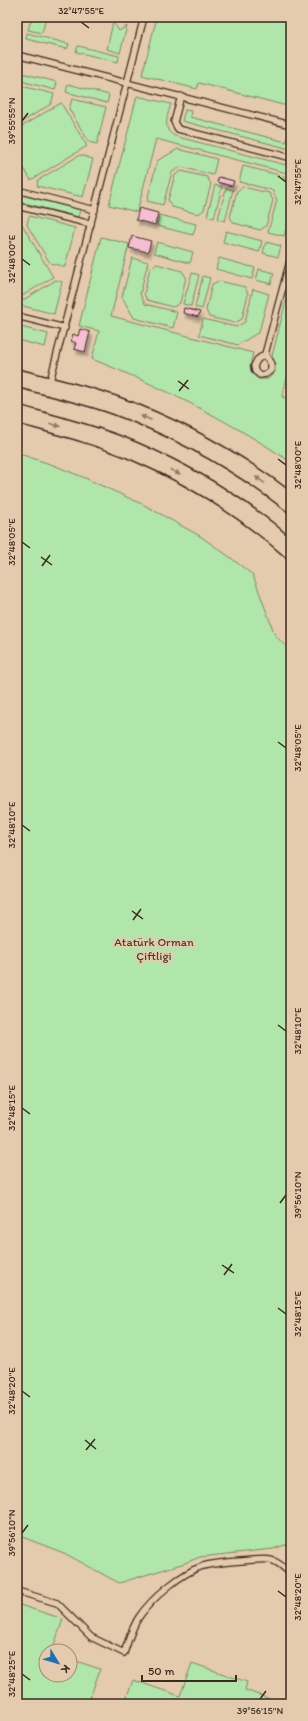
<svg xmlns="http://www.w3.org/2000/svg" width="308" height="1721" viewBox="0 0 308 1721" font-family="Itim,sans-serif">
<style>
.green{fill:#b0e6a9;stroke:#768864}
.building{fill:#f6bed2;stroke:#3b2a1e;filter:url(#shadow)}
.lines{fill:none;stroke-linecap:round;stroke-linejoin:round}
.lane-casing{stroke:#3b2a1e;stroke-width:8}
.primary-casing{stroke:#3b2a1e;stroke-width:20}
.lane{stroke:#e5cbad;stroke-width:5.5}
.primary{stroke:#e5cbad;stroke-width:17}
.oneway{fill:#907a66}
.ticks{fill:none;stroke:#3b2a1e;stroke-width:1.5}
.labels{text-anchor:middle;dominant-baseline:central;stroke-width:4;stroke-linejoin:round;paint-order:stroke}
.park-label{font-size:12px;fill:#473d2c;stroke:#e5cbad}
.neatline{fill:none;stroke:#3b2a1e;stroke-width:1.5}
.ticks-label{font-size:10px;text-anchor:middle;fill:#3b2a1e}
</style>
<defs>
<filter id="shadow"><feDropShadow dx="2.5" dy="4.5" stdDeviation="1" flood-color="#0004"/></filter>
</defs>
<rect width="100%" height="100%" fill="#e5cbad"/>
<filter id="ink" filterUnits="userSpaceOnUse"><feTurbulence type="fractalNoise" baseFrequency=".025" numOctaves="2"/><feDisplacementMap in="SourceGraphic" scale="8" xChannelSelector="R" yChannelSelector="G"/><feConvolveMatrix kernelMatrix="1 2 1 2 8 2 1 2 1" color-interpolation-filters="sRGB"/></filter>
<g filter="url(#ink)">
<g class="green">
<polygon points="32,17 46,17 42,33 28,30"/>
<polygon points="157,17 291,17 291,107 199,83 197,89 142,75"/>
<polygon points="113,22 119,31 127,26 120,53 107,49"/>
<polygon points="27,33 69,44 67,49 26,39"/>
<polygon points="78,46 119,56 118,62 76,52"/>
<polygon points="18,72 57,82 55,90 17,80"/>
<polygon points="68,84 109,95 107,103 66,92"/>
<polygon points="17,85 54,94 51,104 17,125"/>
<path d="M137,96L171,104C167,117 161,132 178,137L286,165L290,149L182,121L185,110L191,111L190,117L286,142L288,136L291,137V174L156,139L137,212L109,205Z"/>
<polygon points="72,99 106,107 97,144 89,142 69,109"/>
<polygon points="61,103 87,146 31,180 17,157 17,129"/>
<polygon points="178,149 217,159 213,175 181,167 172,172 163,205 147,201 157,161"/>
<polygon points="80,155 93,159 83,197 37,186 38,180"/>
<polygon points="243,166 283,176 291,191 291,211 284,236 268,232 277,200 272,190 239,182"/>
<polygon points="181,171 207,177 211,184 204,210 198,214 172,207 168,200 175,175"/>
<polygon points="215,185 222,187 214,218 207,216"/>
<polygon points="243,187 269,193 273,200 266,226 260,230 234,223 230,217 237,191"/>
<polygon points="226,188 233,190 225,221 218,219"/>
<polygon points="17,194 80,210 78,217 17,201"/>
<polygon points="159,215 196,224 193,235 157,226"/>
<polygon points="29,216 75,228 65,267 50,263 27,225"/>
<polygon points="20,221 53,277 17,299 17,223"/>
<polygon points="226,231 262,241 259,252 223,242"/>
<path d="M101,237L129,244L111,316L253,353C250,364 247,373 259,379H268L275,372V362L272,356L288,293L291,294V363L282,397L291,399V462C228,420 162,387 92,359L99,331L79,326Z"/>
<polygon points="157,242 193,252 190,263 154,253"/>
<polygon points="266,242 281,246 278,257 263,253"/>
<polygon points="132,258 148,262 140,294 145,304 177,312 173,328 134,318 122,297"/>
<polygon points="219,258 255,268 252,279 216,269"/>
<polygon points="157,264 182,271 186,277 180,303 173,307 147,300 144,294 150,268"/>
<polygon points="259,269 274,273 271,284 256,280"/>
<polygon points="192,273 199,275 191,306 183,304"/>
<polygon points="203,276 210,278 202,309 195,307"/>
<polygon points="56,280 62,282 54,314 19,305 20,302"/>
<polygon points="219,281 245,287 248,294 242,319 235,323 209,317 206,310 212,284"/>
<polygon points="253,289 269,294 259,332 238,345 199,335 203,319 236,327 245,322"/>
<polygon points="17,326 48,334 45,347 17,340"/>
<polygon points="17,453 53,465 85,478 144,505 200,536 227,555 253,575 275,635 291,652 291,1543 273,1549 200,1557 185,1563 119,1583 64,1553 17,1535"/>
<polygon points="17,1604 63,1619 52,1651 46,1651 46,1675 70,1675 70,1659 100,1669 88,1704 17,1704"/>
<polygon points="192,1663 247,1682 245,1690 270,1699 268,1704 124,1704 133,1680 180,1696"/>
</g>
<g class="building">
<polygon points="219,177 234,181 232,186 217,182"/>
<polygon points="139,208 158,213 155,225 136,220"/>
<polygon points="132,236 151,241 148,252 129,248"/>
<polygon points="184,308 200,312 198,317 183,313"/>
<polygon points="80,329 90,332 85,352 74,349 76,343 71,341 73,334 78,336"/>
</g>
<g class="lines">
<g class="lane-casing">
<g id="lane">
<polyline points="17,22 18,17"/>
<polyline points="17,55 291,125"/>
<polyline points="181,96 174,122 178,129 288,157"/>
<polyline points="17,190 95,210"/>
<polyline points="17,206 91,224"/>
<polyline points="17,316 65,328"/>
<polyline points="265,354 291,257"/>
<polygon points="265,354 271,364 271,370 266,374 260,375 255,371 254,366 257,360"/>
<polyline points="49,385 144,17"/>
<path d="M17,1591L57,1603L91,1637L124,1653C128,1642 132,1627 139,1617C152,1598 181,1573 203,1566C215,1563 229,1562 242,1561C268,1559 272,1555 291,1574"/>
</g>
</g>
<g class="primary-casing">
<g id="primary">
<path d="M17,378C50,387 84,394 117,406C179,429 238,462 291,503"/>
<path d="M17,414C56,425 96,435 134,451C190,475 245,509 291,550"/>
</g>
</g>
<use href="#lane" class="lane"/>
<use href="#primary" class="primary"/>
</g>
<defs><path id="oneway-solid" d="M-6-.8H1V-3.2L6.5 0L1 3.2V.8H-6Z"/></defs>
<g class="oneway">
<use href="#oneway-solid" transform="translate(146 418) rotate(-157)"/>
<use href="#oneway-solid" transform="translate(55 425) rotate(16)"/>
<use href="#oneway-solid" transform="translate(175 472) rotate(28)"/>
<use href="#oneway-solid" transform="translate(260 480) rotate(-146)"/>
</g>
</g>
<path class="ticks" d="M81,22L89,28M22,121L28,113M278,176L286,182M22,259L30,265M178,381L189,389M179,391L188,380M278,459L286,465M22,542L30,548M41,557L52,565M42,566L50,555M278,742L286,748M22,825L30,831M132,911L143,919M133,920L141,909M278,1025L286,1031M22,1108L30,1114M280,1203L286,1195M222,1265L234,1273M224,1275L232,1264M278,1308L286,1314M22,1391L30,1397M85,1440L96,1449M86,1450L95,1439M22,1533L28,1525M278,1591L286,1597M22,1674L30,1680M260,1699L266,1691"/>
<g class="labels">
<g class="park-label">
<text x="154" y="942">Atatürk Orman<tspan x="154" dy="14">Çiftliği</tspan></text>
</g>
</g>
<rect width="308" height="1721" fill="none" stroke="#e5cbad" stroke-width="44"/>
<g transform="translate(58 1663) rotate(128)"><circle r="19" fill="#e5cbad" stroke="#a18b74"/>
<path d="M0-3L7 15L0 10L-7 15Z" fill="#1f6fb2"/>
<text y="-6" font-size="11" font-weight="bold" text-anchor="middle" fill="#3b2a1e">K</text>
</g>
<path d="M142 1675v6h94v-6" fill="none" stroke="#3b2a1e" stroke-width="2"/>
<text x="148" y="1675" font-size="12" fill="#3b2a1e" stroke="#e5cbad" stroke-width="3" paint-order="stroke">50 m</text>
<rect x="22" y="22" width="264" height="1677" class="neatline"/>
<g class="ticks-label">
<text x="81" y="14">32°47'55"E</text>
<text transform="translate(11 121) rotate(-90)" y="4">39°55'55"N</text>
<text transform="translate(297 182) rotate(-90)" y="4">32°47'55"E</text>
<text transform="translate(11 259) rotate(-90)" y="4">32°48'00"E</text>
<text transform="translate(297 465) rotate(-90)" y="4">32°48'00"E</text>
<text transform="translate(11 542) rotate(-90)" y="4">32°48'05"E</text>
<text transform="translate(297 748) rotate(-90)" y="4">32°48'05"E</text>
<text transform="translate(11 825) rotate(-90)" y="4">32°48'10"E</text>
<text transform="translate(297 1031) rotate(-90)" y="4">32°48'10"E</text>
<text transform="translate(11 1108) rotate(-90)" y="4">32°48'15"E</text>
<text transform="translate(297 1195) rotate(-90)" y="4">39°56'10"N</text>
<text transform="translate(297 1314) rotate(-90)" y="4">32°48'15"E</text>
<text transform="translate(11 1391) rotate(-90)" y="4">32°48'20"E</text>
<text transform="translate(11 1533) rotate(-90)" y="4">39°56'10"N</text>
<text transform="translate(297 1597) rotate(-90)" y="4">32°48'20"E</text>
<text transform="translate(11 1674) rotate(-90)" y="4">32°48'25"E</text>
<text x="260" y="1714">39°56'15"N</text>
</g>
</svg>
